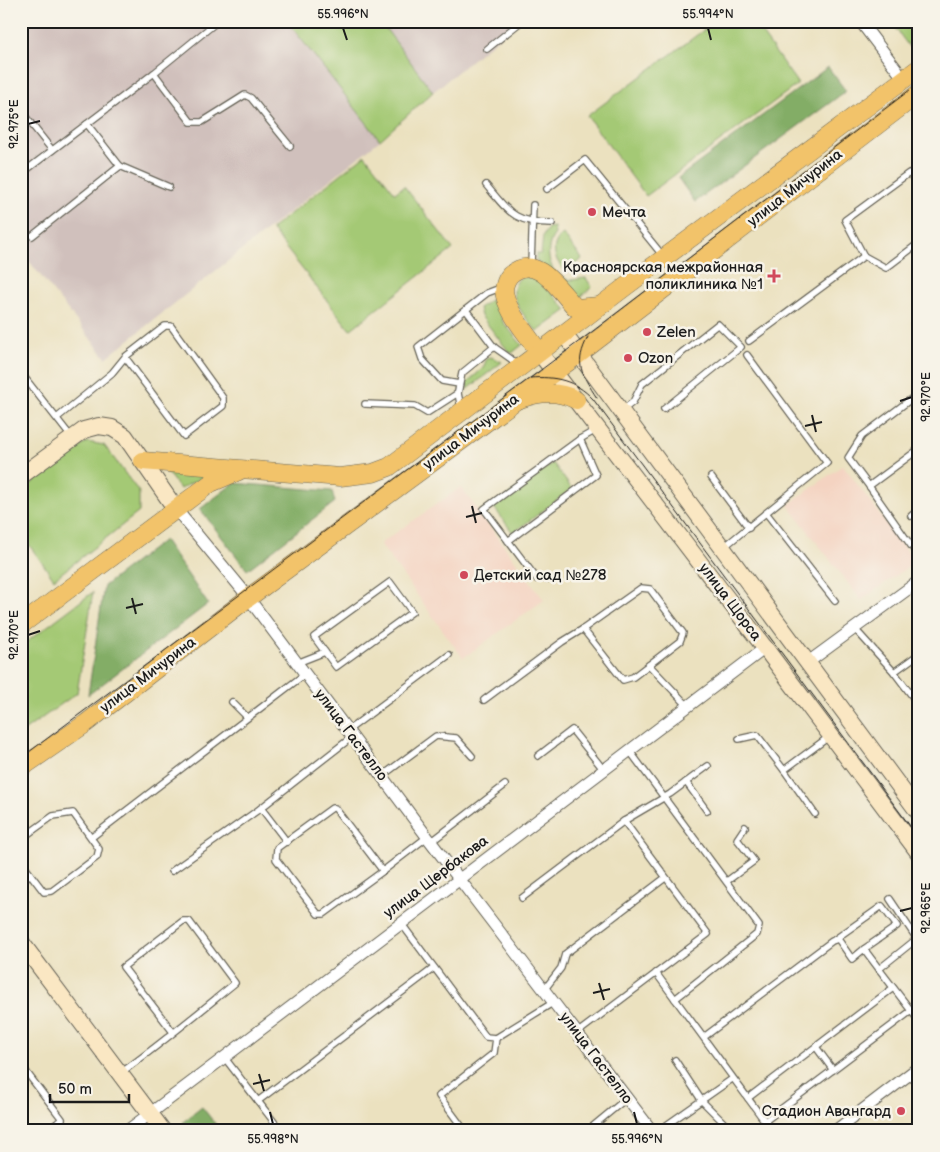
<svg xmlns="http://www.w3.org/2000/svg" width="940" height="1152" viewBox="0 0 940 1152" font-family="'Balsamiq Sans',sans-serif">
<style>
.built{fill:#f4d3c1}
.industrial{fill:#d0c0bc}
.green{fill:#a4c974;stroke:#607248}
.forest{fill:#83ad66;stroke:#506441}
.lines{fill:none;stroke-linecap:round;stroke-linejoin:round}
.lane-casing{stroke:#646155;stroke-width:8}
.street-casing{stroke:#646155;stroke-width:13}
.secondary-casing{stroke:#646155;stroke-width:18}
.primary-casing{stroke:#646155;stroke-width:19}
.lane{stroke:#fff;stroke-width:5.5}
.street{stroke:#fff;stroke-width:11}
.secondary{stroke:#fae7c3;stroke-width:16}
.primary{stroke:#f2c36a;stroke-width:18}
.tram{stroke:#1c1c1c;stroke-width:1}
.ticks{fill:none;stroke:#1c1c1c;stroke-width:2}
.poi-dot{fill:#d1495b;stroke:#f7f3e8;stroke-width:2}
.labels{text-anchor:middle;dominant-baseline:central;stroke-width:5;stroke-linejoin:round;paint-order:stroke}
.street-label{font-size:15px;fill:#1c1c1c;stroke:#f7f3e8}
.poi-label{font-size:15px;fill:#1c1c1c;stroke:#f7f3e8;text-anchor:start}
.neatline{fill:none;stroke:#1c1c1c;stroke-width:2}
.ticks-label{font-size:12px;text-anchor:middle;fill:#1c1c1c}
</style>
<rect width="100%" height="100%" fill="#f7f3e8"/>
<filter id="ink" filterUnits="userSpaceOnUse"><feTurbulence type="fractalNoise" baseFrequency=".02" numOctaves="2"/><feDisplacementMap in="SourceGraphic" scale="10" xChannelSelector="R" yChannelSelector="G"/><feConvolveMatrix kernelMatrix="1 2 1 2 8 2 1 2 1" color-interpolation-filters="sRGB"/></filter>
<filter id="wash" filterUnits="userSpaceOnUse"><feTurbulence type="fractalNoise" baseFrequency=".0096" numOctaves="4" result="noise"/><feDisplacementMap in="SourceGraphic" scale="20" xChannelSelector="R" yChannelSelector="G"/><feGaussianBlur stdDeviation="1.12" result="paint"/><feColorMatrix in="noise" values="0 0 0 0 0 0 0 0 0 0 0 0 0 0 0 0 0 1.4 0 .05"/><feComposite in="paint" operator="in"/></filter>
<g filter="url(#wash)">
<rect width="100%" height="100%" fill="#ebe1bf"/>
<g class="built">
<polygon points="843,465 915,562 861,600 788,505"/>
<polygon points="461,487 544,600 463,658 380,544"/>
</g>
<g class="industrial">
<polygon points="21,21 287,21 380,140 106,358 21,251"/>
<polygon points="380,21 519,21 433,92"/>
</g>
<g class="green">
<polygon points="287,21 380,21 433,92 380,140"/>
<polygon points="716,21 753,21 798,84 646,196 587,116"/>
<polygon points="890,21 919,21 919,41 910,48"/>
<polygon points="365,155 395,193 404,186 453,249 350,330 271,229"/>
<path d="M554,227L555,234C543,248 548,278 571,280C575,280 582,278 586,278L592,287L577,300L536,260V254H541L543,236L548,228Z"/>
<path d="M563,234L582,259L567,272C555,263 548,245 563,234Z"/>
<path d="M522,276H536L567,310L537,332C526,317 501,293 522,276Z"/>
<polygon points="490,300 497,302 503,322 522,345 512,353 509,352 481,316 479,308"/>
<polygon points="491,357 502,362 467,390 467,383 483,368 487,358"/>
<polygon points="87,442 104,445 139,492 139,512 54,579 21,534 21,491"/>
<polygon points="553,463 572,489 513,533 493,506"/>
<polygon points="166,471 209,474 180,489"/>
<polygon points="93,592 77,693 21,733 21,646"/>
</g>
<g class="forest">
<polygon points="828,67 846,91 695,202 678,178"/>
<polygon points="234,483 332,491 335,502 247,570 200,509"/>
<polygon points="164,540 208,604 88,695 104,586"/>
<polygon points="202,1107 221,1131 190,1131 183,1122"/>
</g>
</g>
<g filter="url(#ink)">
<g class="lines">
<g class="lane-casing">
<g id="lane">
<polyline points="487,49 522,21"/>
<polyline points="154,73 191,122 202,122 245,95 251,98 290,146"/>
<polyline points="21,111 52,150"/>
<polyline points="87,124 120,166 169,187"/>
<polyline points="21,174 154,73 218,21"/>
<polyline points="919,183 909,173 845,220 864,256 886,268 919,243"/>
<path d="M486,185C509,212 514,223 552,223"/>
<polyline points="547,189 585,160 663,256"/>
<polyline points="32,236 120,166"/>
<polyline points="531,265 533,205"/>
<polyline points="466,310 494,347 511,359 518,367"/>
<polyline points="914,324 919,321"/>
<polyline points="749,341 864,256"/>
<polyline points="21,373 72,438"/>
<polyline points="365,404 415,406 427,413 458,393 459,384 442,381 422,359 418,347 487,293 503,287"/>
<polyline points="461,409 458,393 462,373 494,347"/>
<polyline points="623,410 633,402 642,384 718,324 741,347 664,409"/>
<polyline points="58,417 112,373 125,357 165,326 171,326 223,398 223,406 184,436 125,357"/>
<polyline points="580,439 596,430"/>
<polyline points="919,449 869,486 919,557"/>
<polyline points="711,477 749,528"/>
<polyline points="869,486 848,458 862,436 919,393"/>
<polyline points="767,514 835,601"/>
<polyline points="911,516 919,509"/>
<polyline points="508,541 596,475 580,439 484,509 537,579 552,579"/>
<polyline points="724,547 827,463 747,355"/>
<polygon points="390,582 412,612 336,667 314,637"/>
<polygon points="641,588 650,589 683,633 680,641 633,677 623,680 583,629"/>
<polyline points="855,629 894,672 919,705"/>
<polyline points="297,663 325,652"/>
<polyline points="649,665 687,705"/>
<polyline points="894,672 919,654"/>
<polyline points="484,700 562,642 583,629"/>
<polyline points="232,702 247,717"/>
<polyline points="347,731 449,655"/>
<polyline points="739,739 757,735 784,770 830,736"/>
<polyline points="629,750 759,926 757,934 675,999"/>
<polyline points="538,756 572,730 603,769"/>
<polyline points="784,770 815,814"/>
<polyline points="382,776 436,736 456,738 472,756"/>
<polyline points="686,782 707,811"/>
<polyline points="261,808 287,842"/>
<polygon points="332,808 335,808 383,871 324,914 318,914 276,859 277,848"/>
<polyline points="92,837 305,674"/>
<polyline points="21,839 53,816 73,813 99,849 97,857 52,891 44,892 21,862"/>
<polyline points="172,871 261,808 352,737"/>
<polyline points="383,871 427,837 431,842 505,785"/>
<polyline points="727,881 754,861 737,839 745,827"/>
<polyline points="21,882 30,874"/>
<polyline points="522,898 624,821 670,794 708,766"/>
<polyline points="890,899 919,942"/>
<polyline points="401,923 486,1037 496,1038"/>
<polyline points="834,940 882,906 897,926 864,949"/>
<polyline points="879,969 919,1021"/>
<polyline points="656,973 772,1131"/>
<polyline points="544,990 561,968 565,954 665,878"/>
<polyline points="577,1033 708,934 624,821"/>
<polyline points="704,1037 832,941 838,939 852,959 864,949 879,969 919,937"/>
<polyline points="816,1047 833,1070"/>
<polyline points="224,1057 281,1131"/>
<polyline points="675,1060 702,1101 732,1131"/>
<polyline points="21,1065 62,1119 47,1131"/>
<path d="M122,1072C161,1044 198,1013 235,983L189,921H183L123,967L173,1032"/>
<polyline points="748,1098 893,988"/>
<polyline points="258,1101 434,968"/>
<polyline points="765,1121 911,1011"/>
<polyline points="465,1131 439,1096 494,1053 496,1038 554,1002"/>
<polyline points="587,1131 627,1098"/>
<polyline points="658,1131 732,1079"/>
</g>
</g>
<g class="street-casing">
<g id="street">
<polyline points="860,21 904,79"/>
<polyline points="175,508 241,588 431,842 652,1131"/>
<polyline points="807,663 919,581"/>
<polyline points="127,1131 765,648"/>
<polyline points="835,1131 919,1067"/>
</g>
</g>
<g class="secondary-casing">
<g id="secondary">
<polyline points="564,334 919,813"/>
<polyline points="539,352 765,648 919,853"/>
<polyline points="21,476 84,430 99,426 112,428 125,436 175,508"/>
<polyline points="21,942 163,1131"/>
</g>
</g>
<g class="primary-casing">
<g id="primary">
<path d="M539,352C528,335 510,316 505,296C503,289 505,281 510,275C537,251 559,291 576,308L599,306"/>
<path d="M520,399C539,392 558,390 576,400"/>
<polyline points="143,461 340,477 373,473 389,467 625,287 919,68"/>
<polyline points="21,625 211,483 239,471"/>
<polyline points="21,768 85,724 248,598 579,354 919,93"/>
</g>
</g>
<use href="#lane" class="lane"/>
<use href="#street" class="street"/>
<use href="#secondary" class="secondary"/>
<use href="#primary" class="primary"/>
<g class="tram">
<path d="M588,337C574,364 581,373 597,398"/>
<path d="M530,378C555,376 575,380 593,399L919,838"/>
<polyline points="21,758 589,334 919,83"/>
</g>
</g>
</g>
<path class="ticks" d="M343,28L347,40M708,28L711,40M28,124L40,121M900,401L912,397M812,415L816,432M805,426L822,422M472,506L476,523M466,517L482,513M132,598L136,614M126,608L143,604M28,635L40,631M900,911L912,908M599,983L604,1000M593,993L610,989M259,1074L264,1091M253,1084L270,1080M270,1112L273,1124M634,1112L637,1124"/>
<g class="poi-dot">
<circle cx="592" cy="212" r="5"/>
<path d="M771.5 268.5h5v5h5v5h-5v5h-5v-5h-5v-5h5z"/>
<circle cx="647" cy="332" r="5"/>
<circle cx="628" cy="358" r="5"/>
<circle cx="464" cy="575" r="5"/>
<circle cx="901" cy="1111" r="5"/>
</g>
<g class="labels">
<g class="street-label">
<text transform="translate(795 188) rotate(-38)">улица Мичурина</text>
<text transform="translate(471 432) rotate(-37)">улица Мичурина</text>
<text transform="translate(730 602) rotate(53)">улица Щорса</text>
<text transform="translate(148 675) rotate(-37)">улица Мичурина</text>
<text transform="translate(351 735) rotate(53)">улица Гастелло</text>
<text transform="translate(436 877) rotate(-37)">улица Щербакова</text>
<text transform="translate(596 1058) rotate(53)">улица Гастелло</text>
</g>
<g class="poi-label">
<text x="602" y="212">Мечта</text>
<text x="763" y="267" text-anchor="end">Красноярская межрайонная<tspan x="763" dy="17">поликлиника №1</tspan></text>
<text x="657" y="332">Zelen</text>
<text x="638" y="358">Ozon</text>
<text x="474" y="575">Детский сад №278</text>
<text x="891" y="1111" text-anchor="end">Стадион Авангард</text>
</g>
</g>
<rect width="940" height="1152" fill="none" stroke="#f7f3e8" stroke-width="55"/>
<path d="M50 1094v8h79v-8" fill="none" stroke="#1c1c1c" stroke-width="2.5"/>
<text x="58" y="1094" font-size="15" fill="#1c1c1c" stroke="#f7f3e8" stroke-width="4" paint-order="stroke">50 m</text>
<rect x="28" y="28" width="884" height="1096" class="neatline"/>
<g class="ticks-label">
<text x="343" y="18">55.996°N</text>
<text x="708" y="18">55.994°N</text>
<text transform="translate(14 124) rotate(-90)" y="4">92.975°E</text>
<text transform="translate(926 397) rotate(-90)" y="4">92.970°E</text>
<text transform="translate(14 635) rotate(-90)" y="4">92.970°E</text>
<text transform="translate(926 908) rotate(-90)" y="4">92.965°E</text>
<text x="273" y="1143">55.998°N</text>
<text x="637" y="1143">55.996°N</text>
</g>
</svg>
